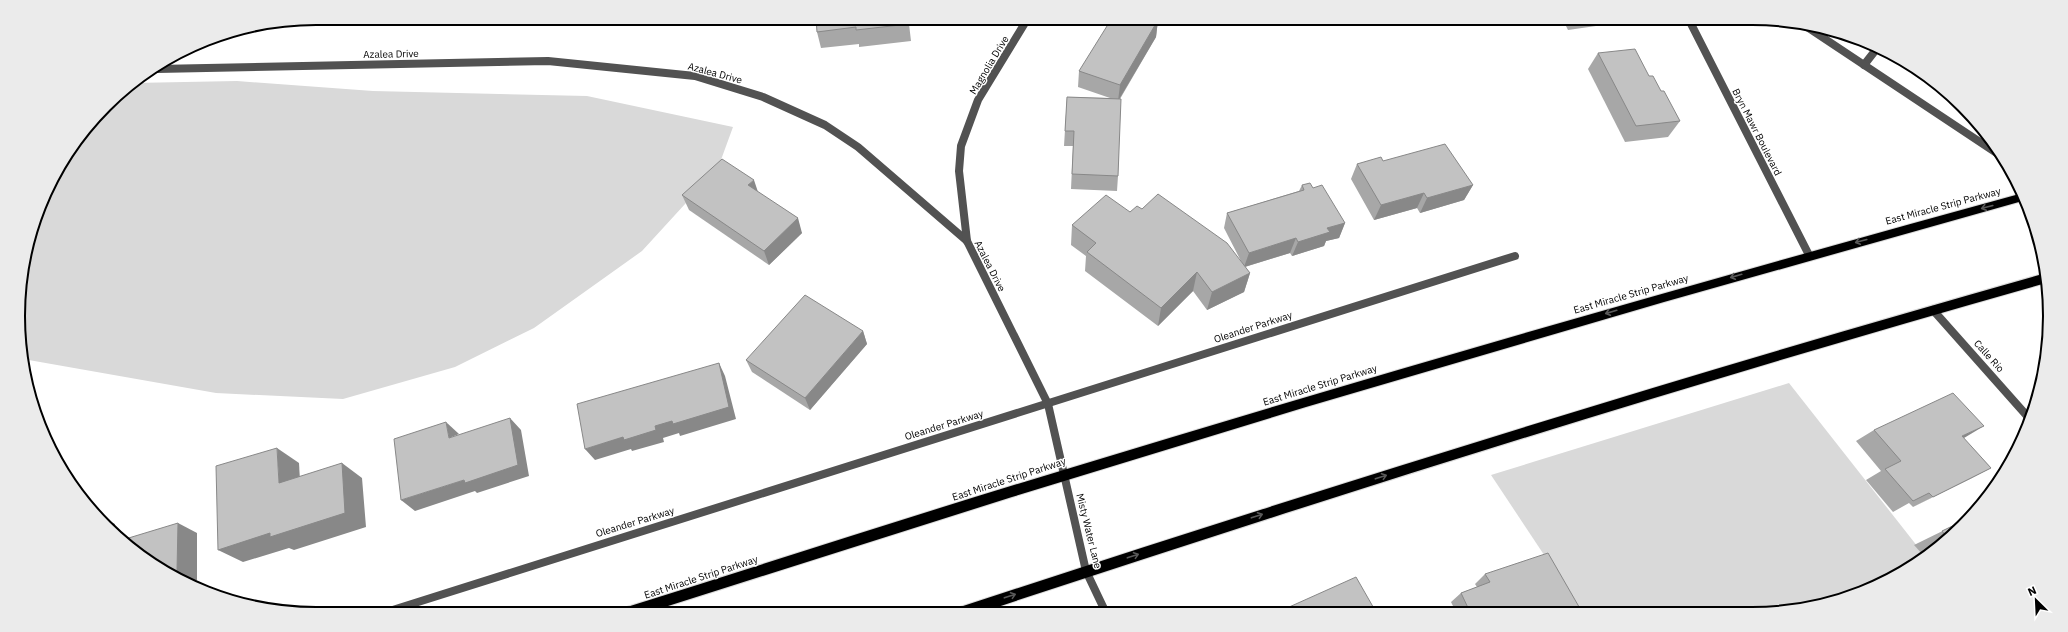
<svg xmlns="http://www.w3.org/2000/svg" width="2068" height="632" viewBox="0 0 2068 632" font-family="'IBM Plex Sans',sans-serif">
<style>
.green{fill:#d9d9d9}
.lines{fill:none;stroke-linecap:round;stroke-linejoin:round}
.trunk-casing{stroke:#dbdbdb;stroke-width:2}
.service{stroke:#525252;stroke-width:8}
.minor{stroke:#525252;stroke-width:8}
.trunk{fill:#000;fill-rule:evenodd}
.wall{fill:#a7a7a7}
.shaded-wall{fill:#888}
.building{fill:#c2c2c2;stroke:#888}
.oneway{stroke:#595959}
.labels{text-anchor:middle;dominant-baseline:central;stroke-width:3;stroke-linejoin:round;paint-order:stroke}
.street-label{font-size:10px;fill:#000;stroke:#fff}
.rim{fill:none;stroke:#000;stroke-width:2}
</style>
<rect width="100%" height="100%" fill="#fff"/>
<g class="green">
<polygon points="237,81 373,91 587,96 733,127 718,168 642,251 534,328 455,367 343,399 216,393 23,359 19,336 21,277 49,184 80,134 119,92 133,83"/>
<polygon points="1789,383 1925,556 1884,583 1791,611 1582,612 1491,475"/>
</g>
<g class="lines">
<g class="trunk-casing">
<g id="trunk">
<path d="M2023,193L2026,200L1664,302L1306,407L1012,497L646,613H621L623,609L627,607C774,561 920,513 1067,469C1384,372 1703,281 2023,193Z"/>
<path d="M2046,273V283C1688,384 1333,496 979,613H954L956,609L960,607C1320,489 1681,376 2046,273Z"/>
</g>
</g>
<polyline class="service" points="1864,65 1878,47"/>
<g class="minor">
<polyline points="1688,18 1809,255"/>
<polyline points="1801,23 2004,158"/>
<polyline points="157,69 548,61 695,76 763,97 825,125 858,147 967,241 1048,404 1086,571 1106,613"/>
<polyline points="967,241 959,171 961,146 978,100 1028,18"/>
<polyline points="1933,310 2028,417"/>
<polyline points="380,614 1515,256"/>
</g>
<use href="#trunk" class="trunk"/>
</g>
<g class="wall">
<polygon points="816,18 909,24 911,41 859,47 859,44 821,48 817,32"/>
<polygon points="1562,18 1614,18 1610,24 1568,30"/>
<polygon points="1158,20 1156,37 1120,99 1118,176 1117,191 1071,189 1073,146 1064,146 1067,97 1110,98 1078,87 1079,71"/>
<polygon points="1598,53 1649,76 1661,91 1680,121 1668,137 1625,142 1588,69"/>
<polygon points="1383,161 1473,185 1464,200 1420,213 1417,208 1374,220 1351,179 1357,164"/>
<polygon points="1302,185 1313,188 1345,223 1339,238 1326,241 1324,246 1292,256 1290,253 1245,267 1250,273 1244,292 1207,310 1193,291 1158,326 1085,271 1086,256 1071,245 1072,225 1142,209 1243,265 1224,228 1227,213 1299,191"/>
<polygon points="759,192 802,233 769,265 689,210 682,195"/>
<polygon points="863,331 867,344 810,410 752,372 746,360"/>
<polygon points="1874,430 1963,438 1991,468 1913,507 1909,503 1893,512 1866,480 1881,471 1856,441"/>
<polygon points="1965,520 1949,540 1924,556 1914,545"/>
<polygon points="1485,574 1582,612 1456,612 1451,602 1461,593 1477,587 1475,584"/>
</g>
<g class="shaded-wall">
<polygon points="1158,20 1156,37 1118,101 1120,85"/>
<polygon points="754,180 759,195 748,185"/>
<polygon points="1473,185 1464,200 1420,213 1427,198"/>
<polygon points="1424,193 1417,208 1374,220 1381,205"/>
<polygon points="798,218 802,233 769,265 764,251"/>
<polygon points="1345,223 1339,238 1326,241 1324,246 1292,256 1298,242 1327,228"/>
<polygon points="1296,238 1290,253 1244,267 1249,253"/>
<polygon points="1197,272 1193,291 1158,326 1161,308"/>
<polygon points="1250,273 1244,292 1207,310 1212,292"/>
<polygon points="863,331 867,344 810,410 805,398"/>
<polygon points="719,363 725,376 736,419 680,436 679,433 663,438 664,442 632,451 631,449 595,460 585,449 655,426"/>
<polygon points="510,418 521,430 529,476 477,493 475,491 415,511 401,500 464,480"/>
<polygon points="446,422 459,434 449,438"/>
<polygon points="1984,426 1964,438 1962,436"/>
<polygon points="277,448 299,463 301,498 279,483"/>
<polygon points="342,463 362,478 366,527 294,550 289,548 243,562 218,550"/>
<polygon points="1991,468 1970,479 1913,507"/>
<polygon points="95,515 115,524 115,534 105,527"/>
<polygon points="178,523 197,533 197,580 187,583 169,574"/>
</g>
<g class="building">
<polygon points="816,18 908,18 909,24 856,30 856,27 817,32"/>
<polygon points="1112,18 1152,18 1158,20 1120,85 1079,71"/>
<polygon points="1635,49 1649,76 1653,76 1661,91 1664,91 1680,121 1636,126 1598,53"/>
<polygon points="1067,97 1121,99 1118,176 1072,174 1074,131 1065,131"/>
<polygon points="1445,144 1473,185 1427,198 1424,193 1381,205 1357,164 1381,157 1383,161"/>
<polygon points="722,159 754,180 748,185 798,218 764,251 682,195"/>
<polygon points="1310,183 1313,188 1322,185 1345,223 1327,228 1330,232 1298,242 1296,238 1249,253 1227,213 1304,190 1302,185"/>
<polygon points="1158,194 1227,243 1250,273 1212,292 1197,272 1161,308 1087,252 1096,243 1072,225 1106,195 1130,212 1137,206 1142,209"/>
<polygon points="805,295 863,331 805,398 746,360"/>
<polygon points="719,363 729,407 673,424 672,421 655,426 656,430 624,440 623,437 585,449 577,404"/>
<polygon points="1953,393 1984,426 1962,436 1991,468 1933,497 1929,493 1913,501 1885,469 1901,461 1874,430"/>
<polygon points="510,418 518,465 465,483 464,480 401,500 394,439 446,422 449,438"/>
<polygon points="277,448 279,483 342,463 345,513 270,537 270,533 218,550 216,466"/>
<polygon points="1965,520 1949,540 1942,531"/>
<polygon points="178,523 177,571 169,574 151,564 122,540"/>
<polygon points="1548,553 1582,612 1470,612 1461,593 1490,582 1485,574"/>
<polygon points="1356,577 1376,612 1278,612"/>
</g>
<defs><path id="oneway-shaft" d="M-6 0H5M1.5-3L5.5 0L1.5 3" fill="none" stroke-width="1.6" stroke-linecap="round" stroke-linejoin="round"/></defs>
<g class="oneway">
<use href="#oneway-shaft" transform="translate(1987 207) rotate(165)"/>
<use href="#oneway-shaft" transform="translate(1861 241) rotate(165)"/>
<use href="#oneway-shaft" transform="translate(1736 276) rotate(164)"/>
<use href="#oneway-shaft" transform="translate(1611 312) rotate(164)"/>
<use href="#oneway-shaft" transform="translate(1381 477) rotate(-18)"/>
<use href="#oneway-shaft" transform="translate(1257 516) rotate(-18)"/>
<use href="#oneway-shaft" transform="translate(1133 556) rotate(-18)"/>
<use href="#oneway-shaft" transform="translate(1010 596) rotate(-18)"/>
</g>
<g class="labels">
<g class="street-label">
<text transform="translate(391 54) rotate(-1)">Azalea Drive</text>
<text transform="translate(989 65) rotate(-59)">Magnolia Drive</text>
<text transform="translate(715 73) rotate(15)">Azalea Drive</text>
<text transform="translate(1757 132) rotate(63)">Bryn Mawr Boulevard</text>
<text transform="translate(1943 206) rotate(-15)">East Miracle Strip Parkway</text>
<text transform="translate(990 266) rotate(63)">Azalea Drive</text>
<text transform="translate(1631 294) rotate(-16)">East Miracle Strip Parkway</text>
<text transform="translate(1253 327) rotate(-18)">Oleander Parkway</text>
<text transform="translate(1989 356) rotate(48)">Calle Rio</text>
<text transform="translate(1320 385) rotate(-17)">East Miracle Strip Parkway</text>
<text transform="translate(944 425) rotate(-17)">Oleander Parkway</text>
<text transform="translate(1009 479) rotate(-18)">East Miracle Strip Parkway</text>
<text transform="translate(635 522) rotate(-17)">Oleander Parkway</text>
<text transform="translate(1089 531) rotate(76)">Misty Water Lane</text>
<text transform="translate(701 577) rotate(-18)">East Miracle Strip Parkway</text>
</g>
</g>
<path d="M0 0H2068V632H0ZM316 25H1752A291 291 0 0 1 2043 316V316A291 291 0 0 1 1752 607H316A291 291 0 0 1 25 316V316A291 291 0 0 1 316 25Z" fill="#ebebeb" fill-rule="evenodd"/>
<path class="rim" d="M316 25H1752A291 291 0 0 1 2043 316V316A291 291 0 0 1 1752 607H316A291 291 0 0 1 25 316V316A291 291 0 0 1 316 25Z"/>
<g transform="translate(2036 600) rotate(336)" stroke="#ffffff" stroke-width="3" paint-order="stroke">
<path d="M0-3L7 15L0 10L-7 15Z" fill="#000000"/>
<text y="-6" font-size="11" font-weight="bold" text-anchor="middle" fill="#000000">N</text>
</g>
</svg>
